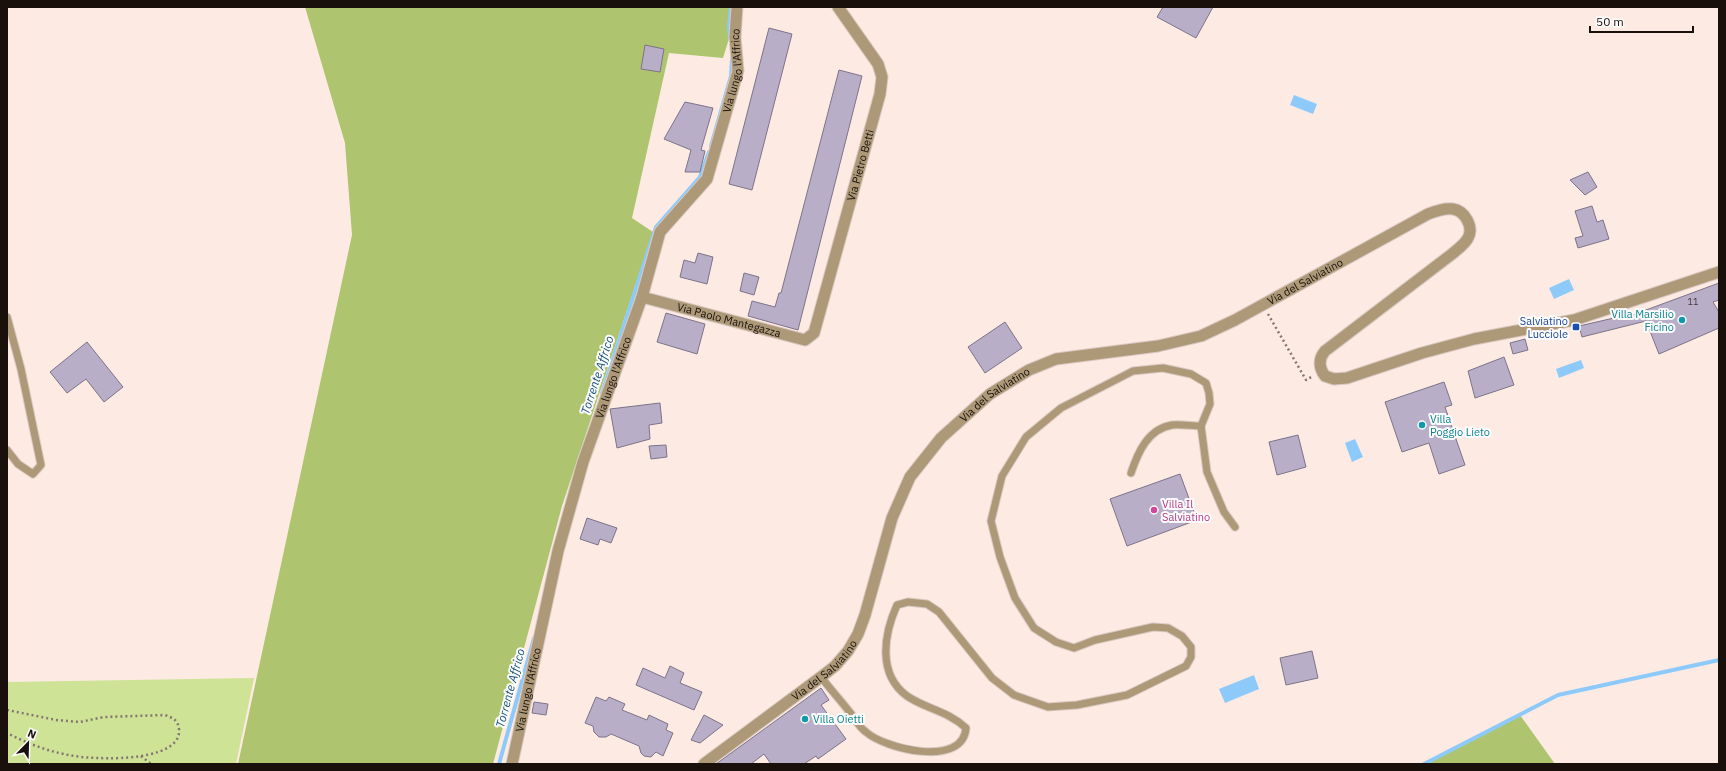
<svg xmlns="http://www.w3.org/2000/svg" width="1726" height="771" viewBox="0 0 1726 771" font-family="'IBM Plex Sans',sans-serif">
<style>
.green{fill:#cee396}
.forest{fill:#aec46e}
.water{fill:#8dcafa}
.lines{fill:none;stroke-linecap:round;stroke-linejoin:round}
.stream{stroke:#8dcafa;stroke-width:4}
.building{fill:#b8aec7;stroke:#7d738a}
.service-casing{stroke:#d9c8c1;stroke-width:9}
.minor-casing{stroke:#d9c8c1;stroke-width:13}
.path{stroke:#847771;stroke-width:2.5;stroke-dasharray:2 3;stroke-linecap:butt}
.service{stroke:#ad9978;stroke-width:7}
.minor{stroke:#ad9978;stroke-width:11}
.culture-dot{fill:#0f9aa8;stroke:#fcfcfc;stroke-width:1.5}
.transit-dot{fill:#1a4fb4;stroke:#fcfcfc;stroke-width:1.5}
.hotel-dot{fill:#d1479c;stroke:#fcfcfc;stroke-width:1.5}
.labels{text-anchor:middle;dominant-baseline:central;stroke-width:4;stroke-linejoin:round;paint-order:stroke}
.number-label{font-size:9px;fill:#41383b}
.street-label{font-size:11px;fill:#19100c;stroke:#fcfcfc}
.culture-label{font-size:11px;fill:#0d838f;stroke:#fcfcfc;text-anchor:start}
.transit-label{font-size:11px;fill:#164399;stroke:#fcfcfc;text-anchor:end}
.hotel-label{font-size:11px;fill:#b23c85;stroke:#fcfcfc;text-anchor:start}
.water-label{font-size:12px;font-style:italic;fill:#175178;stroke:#fcfcfc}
</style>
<rect width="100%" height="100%" fill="#fdebe3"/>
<polygon class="green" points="254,678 236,764 7,764 7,682"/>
<g class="forest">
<polygon points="305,7 739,7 723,58 669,53 632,218 653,232 562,506 493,764 238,764 352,235 345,143"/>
<polygon points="1520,715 1555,764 1424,764 1430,761"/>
</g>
<g class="water">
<polygon points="1294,95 1317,104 1313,114 1290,105"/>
<polygon points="1569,279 1574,290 1554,299 1549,288"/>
<polygon points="1581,360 1584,368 1559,378 1556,369"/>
<polygon points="1355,439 1363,457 1352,462 1345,443"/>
<polygon points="1254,675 1259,689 1225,703 1219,689"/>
</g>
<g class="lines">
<g class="stream">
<polyline points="730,38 729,26 731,7"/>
<polyline points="711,146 731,76 732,59"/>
<polyline points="602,393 656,227 700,177 709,152"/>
<polyline points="499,764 534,638"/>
<polyline points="1424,764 1558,695 1719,660"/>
</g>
</g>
<g class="building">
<polygon points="1163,7 1213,7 1196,38 1157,17"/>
<polygon points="769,28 792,34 752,190 729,184"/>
<polygon points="645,45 664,49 660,72 641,69"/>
<polygon points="839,70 862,76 798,330 748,316 752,301 775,307 779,293 781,293"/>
<polygon points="685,102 713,108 701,150 705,151 700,172 685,172 691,150 664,139"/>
<polygon points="1588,172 1597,187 1585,195 1570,180"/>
<polygon points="1592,206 1597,222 1603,220 1609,239 1578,248 1575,238 1583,236 1575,211"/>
<polygon points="698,253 713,257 707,284 680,277 684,260 695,263"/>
<polygon points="744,273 759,277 754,295 740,291"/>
<polygon points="1719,283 1719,300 1713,302 1719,312 1719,328 1659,354 1646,321 1582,337 1579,326 1627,315 1627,317"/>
<polygon points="666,313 705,324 697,354 657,342"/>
<polygon points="1005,322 1022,348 985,373 968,347"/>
<polygon points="1525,339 1528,350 1513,354 1510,343"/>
<polygon points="87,342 123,387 104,402 86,379 67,393 50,372"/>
<polygon points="1504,357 1514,385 1475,398 1468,371"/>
<polygon points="1444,382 1452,405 1445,407 1465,465 1439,474 1429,443 1402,452 1385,402"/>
<polygon points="660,403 662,423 649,425 650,439 617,448 610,409"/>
<polygon points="1298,435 1306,467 1277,475 1269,442"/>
<polygon points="666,445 667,457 651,459 649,446"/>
<polygon points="1180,474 1197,520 1127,546 1110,499"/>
<polygon points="587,518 617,528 611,543 600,539 598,545 580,539"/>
<polygon points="1312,651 1318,678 1286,685 1280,658"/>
<polygon points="670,666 684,673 680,683 702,692 694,710 636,685 643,668 665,678"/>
<polygon points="821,688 829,700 821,705 846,739 818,759 816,756 804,764 771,764 764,754 751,764 716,764"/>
<polygon points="596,697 606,701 609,697 625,704 622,710 647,720 649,715 668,724 666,730 673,733 663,756 656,752 651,757 644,756 641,753 639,746 611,734 606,737 599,737 594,732 593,726 585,723"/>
<polygon points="534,702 548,704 546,715 532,713"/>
<polygon points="704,715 723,725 700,743 691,740"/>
</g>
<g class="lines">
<g class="service-casing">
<g id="service">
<polyline points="7,317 21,369 41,465 33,474 18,464 7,450"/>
<path d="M1131,473C1138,452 1148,429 1172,425C1181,424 1192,426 1201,426"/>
<path d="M821,677C831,690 842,702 852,715C856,721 860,728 866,732C885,749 963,768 966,728C948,711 926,709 907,696C877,674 884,634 897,605L908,602L927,604L939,612L992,678L1014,695L1048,707L1077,705L1127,695L1186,666L1191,657V647L1182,636L1168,628L1153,627L1095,640L1074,648L1056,642L1034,628L1015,598L1000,557L991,521L1002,476L1026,437L1061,408L1133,371L1163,368L1191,374L1206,383L1209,393L1210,404L1201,426L1207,472L1224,512L1235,527"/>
</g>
</g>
<g class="minor-casing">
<g id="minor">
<path id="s1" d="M642,297L805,340L814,333L880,94L882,77L878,64L838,7"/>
<path id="s2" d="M512,764L558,551L583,462L642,297L660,232L707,179L738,71L735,37L737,7"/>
<path id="s3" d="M704,764L821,677L835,666L848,651L858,634L865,615L892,518L910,477L941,438L990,394L1029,370L1056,359L1158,346L1201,336L1235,320L1428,214C1436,211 1444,208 1453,209C1465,211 1474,227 1468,238C1465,244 1458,249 1452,254L1325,351C1318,359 1319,368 1325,376L1334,379L1347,378L1422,353L1474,339L1574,320L1719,272"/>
</g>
</g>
<g class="path">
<polyline points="1268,314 1306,380 1313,376"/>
<path d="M7,710L56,720L80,722L104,717L165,715C173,718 178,720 179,729C182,758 119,759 100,758C67,758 36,748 7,733"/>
<polyline points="141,756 151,764"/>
</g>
<use href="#service" class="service"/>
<use href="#minor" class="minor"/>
</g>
<g class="culture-dot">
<circle cx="1682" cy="320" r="4"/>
<circle cx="1422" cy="425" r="4"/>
<circle cx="805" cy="719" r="4"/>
</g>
<rect class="transit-dot" x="1572" y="323" width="8" height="8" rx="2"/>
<circle class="hotel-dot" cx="1154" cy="510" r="4"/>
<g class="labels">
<g class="number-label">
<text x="1693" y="301">11</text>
</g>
<g class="street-label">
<text stroke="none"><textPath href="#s2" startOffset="736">Via lungo l'Affrico</textPath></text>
<text stroke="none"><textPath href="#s1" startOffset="354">Via Pietro Betti</textPath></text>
<text stroke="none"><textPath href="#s3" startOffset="824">Via del Salviatino</textPath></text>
<text stroke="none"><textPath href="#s1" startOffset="90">Via Paolo Mantegazza</textPath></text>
<text stroke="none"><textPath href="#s2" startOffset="400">Via lungo l'Affrico</textPath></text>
<text stroke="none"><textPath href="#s3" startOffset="488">Via del Salviatino</textPath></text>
<text stroke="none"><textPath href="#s3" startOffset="153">Via del Salviatino</textPath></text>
<text stroke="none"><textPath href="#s2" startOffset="76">Via lungo l'Affrico</textPath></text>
</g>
<g class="culture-label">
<text x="1674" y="314" text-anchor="end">Villa Marsilio<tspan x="1674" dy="13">Ficino</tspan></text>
<text x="1430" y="419">Villa<tspan x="1430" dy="13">Poggio Lieto</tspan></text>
<text x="813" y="719">Villa Oietti</text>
</g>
<g class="transit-label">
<text x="1568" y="321">Salviatino<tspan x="1568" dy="13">Lucciole</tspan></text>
</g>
<g class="hotel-label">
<text x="1162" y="504">Villa Il<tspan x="1162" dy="13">Salviatino</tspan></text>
</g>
<g class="water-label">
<text transform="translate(597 375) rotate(-72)">Torrente Affrico</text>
<text transform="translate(510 688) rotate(-75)">Torrente Affrico</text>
</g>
</g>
<rect width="1726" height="771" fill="none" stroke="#19100c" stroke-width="16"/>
<g transform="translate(28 743) rotate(23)" stroke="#fcfcfc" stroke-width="3" paint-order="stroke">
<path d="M0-3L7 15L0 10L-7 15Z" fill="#19100c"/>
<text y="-6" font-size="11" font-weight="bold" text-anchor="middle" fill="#19100c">N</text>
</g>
<path d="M1590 26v6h103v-6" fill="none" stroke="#19100c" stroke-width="2"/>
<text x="1596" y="26" font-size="12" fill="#19100c" stroke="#fcfcfc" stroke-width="3" paint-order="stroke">50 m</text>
</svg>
